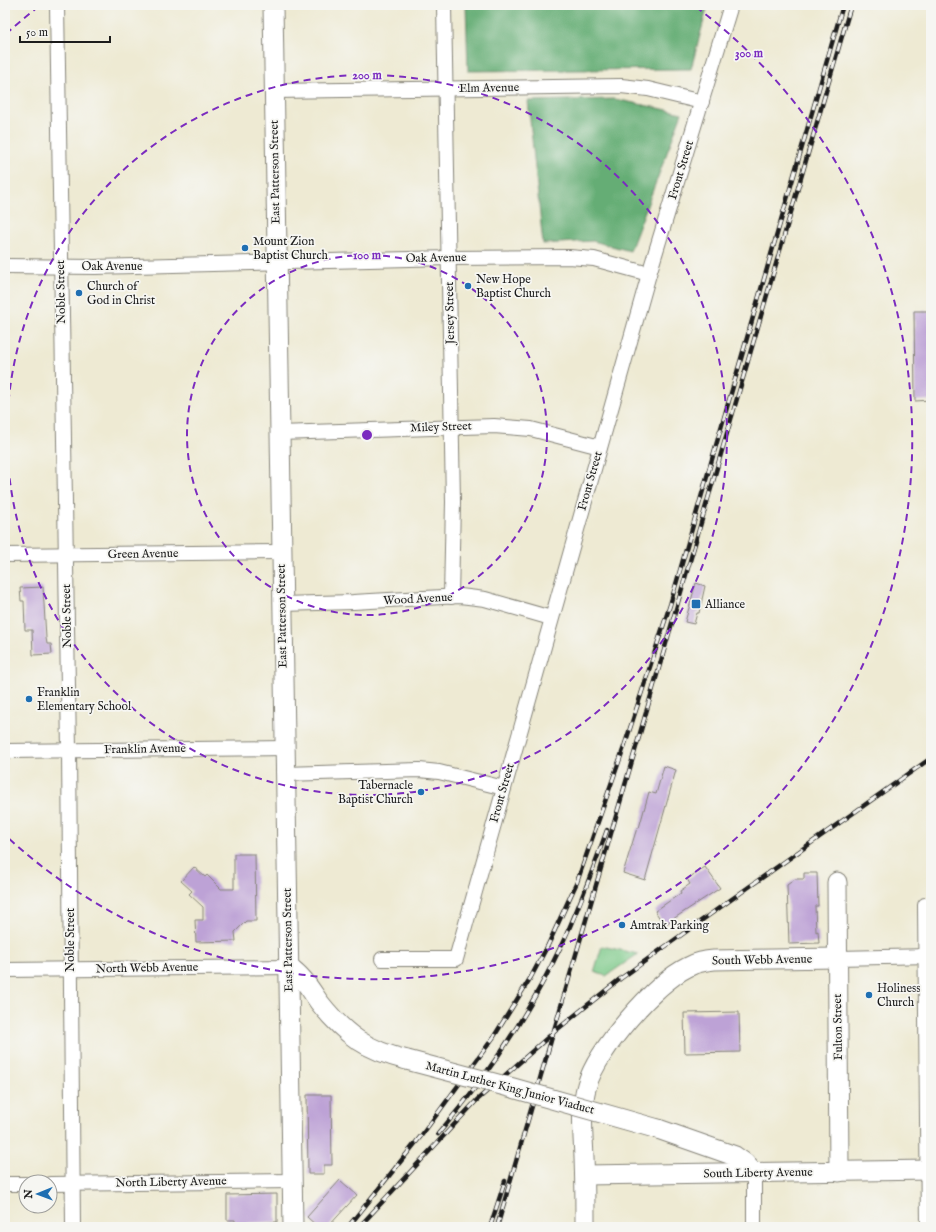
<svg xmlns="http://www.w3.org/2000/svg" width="936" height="1232" viewBox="0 0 936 1232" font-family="'IM FELL English',serif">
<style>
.green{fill:#7cc988;stroke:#4c7252}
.forest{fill:#65ad74;stroke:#406448}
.building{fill:#bda2d6}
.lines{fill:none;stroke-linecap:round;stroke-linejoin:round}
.street-casing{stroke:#858378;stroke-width:16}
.secondary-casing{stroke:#858378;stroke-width:21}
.street{stroke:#fff;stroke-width:14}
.secondary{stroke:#fff;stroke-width:19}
.rail-casing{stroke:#1c1c1c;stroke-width:4.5}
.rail{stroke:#f6f6f2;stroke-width:3;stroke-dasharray:9;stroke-linecap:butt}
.secondary-bridge-casing{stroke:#858378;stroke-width:21;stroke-linecap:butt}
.secondary-bridge{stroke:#fff;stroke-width:19}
.ring{fill:none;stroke:#7b2cbf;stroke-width:2;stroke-dasharray:7 5}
.poi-dot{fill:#1f6fb2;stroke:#f6f6f2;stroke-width:1.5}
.labels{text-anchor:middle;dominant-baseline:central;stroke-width:3.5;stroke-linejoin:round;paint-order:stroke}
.street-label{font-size:12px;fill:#1c1c1c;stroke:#f6f6f2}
.poi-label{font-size:12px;fill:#1c1c1c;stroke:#f6f6f2;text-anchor:start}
.centre{fill:#7b2cbf;stroke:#f6f6f2;stroke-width:2}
.ring-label{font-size:12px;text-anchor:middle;font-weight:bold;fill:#7b2cbf;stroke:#f6f6f2;stroke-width:3.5;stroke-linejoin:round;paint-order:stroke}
</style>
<rect width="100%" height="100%" fill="#f6f6f2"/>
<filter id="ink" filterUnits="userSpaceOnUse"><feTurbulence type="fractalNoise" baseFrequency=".025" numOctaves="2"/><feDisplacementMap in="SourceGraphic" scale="8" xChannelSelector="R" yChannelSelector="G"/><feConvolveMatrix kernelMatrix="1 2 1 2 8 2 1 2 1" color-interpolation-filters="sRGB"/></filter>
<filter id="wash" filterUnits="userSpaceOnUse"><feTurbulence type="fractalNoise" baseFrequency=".012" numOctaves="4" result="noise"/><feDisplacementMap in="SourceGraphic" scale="16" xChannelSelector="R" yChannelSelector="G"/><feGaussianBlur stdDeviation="0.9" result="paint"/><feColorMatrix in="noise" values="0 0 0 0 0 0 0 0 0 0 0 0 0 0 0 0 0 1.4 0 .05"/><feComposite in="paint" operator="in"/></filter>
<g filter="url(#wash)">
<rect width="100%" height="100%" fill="#eeead3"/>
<polygon class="green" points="602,946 638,954 606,976 594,972"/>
<g class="forest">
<polygon points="466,5 708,5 691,69 468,71"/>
<polygon points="615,99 682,113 630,251 593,241 543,244 528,101"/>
</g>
<g id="blocks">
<g class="building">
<polygon points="914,311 931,311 931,400 915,401"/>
<polygon points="696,583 705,586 699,613 697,613 694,624 685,622"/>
<polygon points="43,587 46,638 47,644 51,644 52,654 33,655 32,630 25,630 24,601 21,601 20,588"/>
<polygon points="664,766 676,770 645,880 623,873 637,828 639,828 649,792 656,794"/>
<polygon points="234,854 255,854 256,921 246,921 235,932 236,941 196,942 195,920 203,920 203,907 189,894 192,891 181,881 194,867 205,877 207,875 221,889 234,889"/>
<polygon points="705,867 720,888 664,925 655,911 681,893 680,891 690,884 687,879"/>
<polygon points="804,873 817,873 818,906 815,906 816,932 818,931 819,943 789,944 787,885 795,879 804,879"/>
<polygon points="739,1012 740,1052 685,1053 684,1013"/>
<polygon points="307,1095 331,1095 332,1165 324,1165 324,1174 308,1174"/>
<polygon points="340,1180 357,1195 328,1227 318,1227 307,1217"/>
<polygon points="277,1194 277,1222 248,1223 249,1227 235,1227 235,1220 227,1220 227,1195"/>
</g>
</g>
</g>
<g filter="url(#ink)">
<use href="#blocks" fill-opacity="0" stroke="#858378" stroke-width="1"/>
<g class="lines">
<g class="street-casing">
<g id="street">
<polyline points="57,5 69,750 73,1227"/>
<polyline points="444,5 453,502 451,597"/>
<polyline points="274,91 621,86 648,89 702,102"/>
<polyline points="5,266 95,267 449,258 569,257 594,259 649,274"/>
<polyline points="279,433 494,426 531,429 600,447"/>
<polyline points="5,555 281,552"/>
<polyline points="282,604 353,602 460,596 485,599 551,618"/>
<polyline points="5,751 285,748"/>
<polyline points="285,774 419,770 439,772 504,788"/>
<polyline points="925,905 928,1227"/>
<polyline points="837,958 931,956"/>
<polyline points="382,959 456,959 649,274 731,5"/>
<polyline points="5,970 289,967"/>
<polyline points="754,1173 754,1227"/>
<polyline points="5,1184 26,1184"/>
<polyline points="50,1184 293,1181"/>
</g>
</g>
<g class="secondary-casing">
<g id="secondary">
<polyline points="273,5 293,1227"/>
<polyline points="837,882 839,1172"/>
<path d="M289,967C302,975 310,989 319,1002C345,1035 366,1050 407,1060"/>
<polyline points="658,1129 735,1156 745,1163 754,1173"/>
<polyline points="585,1175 931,1170"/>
<path d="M585,1227C585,1204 585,1181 584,1157C583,1134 580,1108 587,1085C597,1050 655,983 688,967C696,962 705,961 714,960L837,958"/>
</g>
</g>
<use href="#street" class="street"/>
<use href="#secondary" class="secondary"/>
<g class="rail-casing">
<g id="rail">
<path d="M438,1134C487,1077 529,1014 561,946C579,909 593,869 607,830"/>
<polyline points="348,1227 421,1136 493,1038 531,977 548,945 577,882 624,747 670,605 843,5"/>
<polyline points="359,1227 477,1100 554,1032 620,979 698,923 931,758"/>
<polyline points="490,1227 505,1181"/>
<polyline points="497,1227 851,5"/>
</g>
</g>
<use href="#rail" class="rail"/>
<g class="secondary-bridge-casing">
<polyline id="secondary-bridge" points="407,1060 513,1088 658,1129"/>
</g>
<use href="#secondary-bridge" class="secondary-bridge"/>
</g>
</g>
<g class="ring">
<circle cx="367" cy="435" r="180"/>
<circle cx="367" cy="435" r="360"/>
<path d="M6 34A540 540 0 0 1 38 7M696 7A540 540 0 1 1 6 836"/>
</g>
<g class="poi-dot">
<circle cx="245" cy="248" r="4"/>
<circle cx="468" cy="286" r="4"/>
<circle cx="79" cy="293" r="4"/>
<rect x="691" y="599" width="10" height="10" rx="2"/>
<circle cx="29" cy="699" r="4"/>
<circle cx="421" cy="792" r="4"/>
<circle cx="622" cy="925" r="4"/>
<circle cx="869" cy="995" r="4"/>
</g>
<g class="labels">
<g class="street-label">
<text transform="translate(489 88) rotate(-1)">Elm Avenue</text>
<text transform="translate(681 170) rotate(-73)">Front Street</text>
<text transform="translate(275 172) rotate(-91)">East Patterson Street</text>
<text transform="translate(436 258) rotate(-1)">Oak Avenue</text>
<text x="112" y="266">Oak Avenue</text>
<text transform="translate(61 292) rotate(-91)">Noble Street</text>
<text transform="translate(450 313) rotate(-91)">Jersey Street</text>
<text transform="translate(441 427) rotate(-2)">Miley Street</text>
<text transform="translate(590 481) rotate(-74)">Front Street</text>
<text transform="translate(143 554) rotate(-1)">Green Avenue</text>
<text transform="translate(418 599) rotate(-3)">Wood Avenue</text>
<text transform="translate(67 616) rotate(-91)">Noble Street</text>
<text transform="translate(282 616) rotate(-91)">East Patterson Street</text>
<text transform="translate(145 749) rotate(-1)">Franklin Avenue</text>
<text transform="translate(502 793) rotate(-74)">Front Street</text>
<text transform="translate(70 940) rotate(-90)">Noble Street</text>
<text transform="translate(288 940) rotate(-91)">East Patterson Street</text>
<text transform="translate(762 960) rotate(-1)">South Webb Avenue</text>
<text transform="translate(147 968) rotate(-1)">North Webb Avenue</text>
<text transform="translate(838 1027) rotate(-91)">Fulton Street</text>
<text transform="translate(510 1088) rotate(15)">Martin Luther King Junior Viaduct</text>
<text transform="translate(758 1173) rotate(-1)">South Liberty Avenue</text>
<text transform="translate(171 1182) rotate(-1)">North Liberty Avenue</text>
</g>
<g class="poi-label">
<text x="253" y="241">Mount Zion<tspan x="253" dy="14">Baptist Church</tspan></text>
<text x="476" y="279">New Hope<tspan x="476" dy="14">Baptist Church</tspan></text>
<text x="87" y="286">Church of<tspan x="87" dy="14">God in Christ</tspan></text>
<text x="705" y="604">Alliance</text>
<text x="37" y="692">Franklin<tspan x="37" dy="14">Elementary School</tspan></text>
<text x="413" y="785" text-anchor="end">Tabernacle<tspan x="413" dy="14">Baptist Church</tspan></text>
<text x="630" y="925">Amtrak Parking</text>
<text x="877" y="988">Holiness<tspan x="877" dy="14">Church</tspan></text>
</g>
</g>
<circle cx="367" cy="435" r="6" class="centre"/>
<g class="ring-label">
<text x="749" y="57">300 m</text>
<text x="367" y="79">200 m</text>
<text x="367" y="259">100 m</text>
</g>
<rect width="936" height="1232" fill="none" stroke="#f6f6f2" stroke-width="20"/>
<g transform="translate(38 1194) rotate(269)"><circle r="19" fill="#f6f6f2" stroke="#9f9f9c"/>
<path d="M0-3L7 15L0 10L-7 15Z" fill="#1f6fb2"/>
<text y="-6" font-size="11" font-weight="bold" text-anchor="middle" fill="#1c1c1c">N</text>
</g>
<path d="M20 36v6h90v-6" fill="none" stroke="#1c1c1c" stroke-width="2"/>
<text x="26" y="36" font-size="12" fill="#1c1c1c" stroke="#f6f6f2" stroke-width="3" paint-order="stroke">50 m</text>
</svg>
